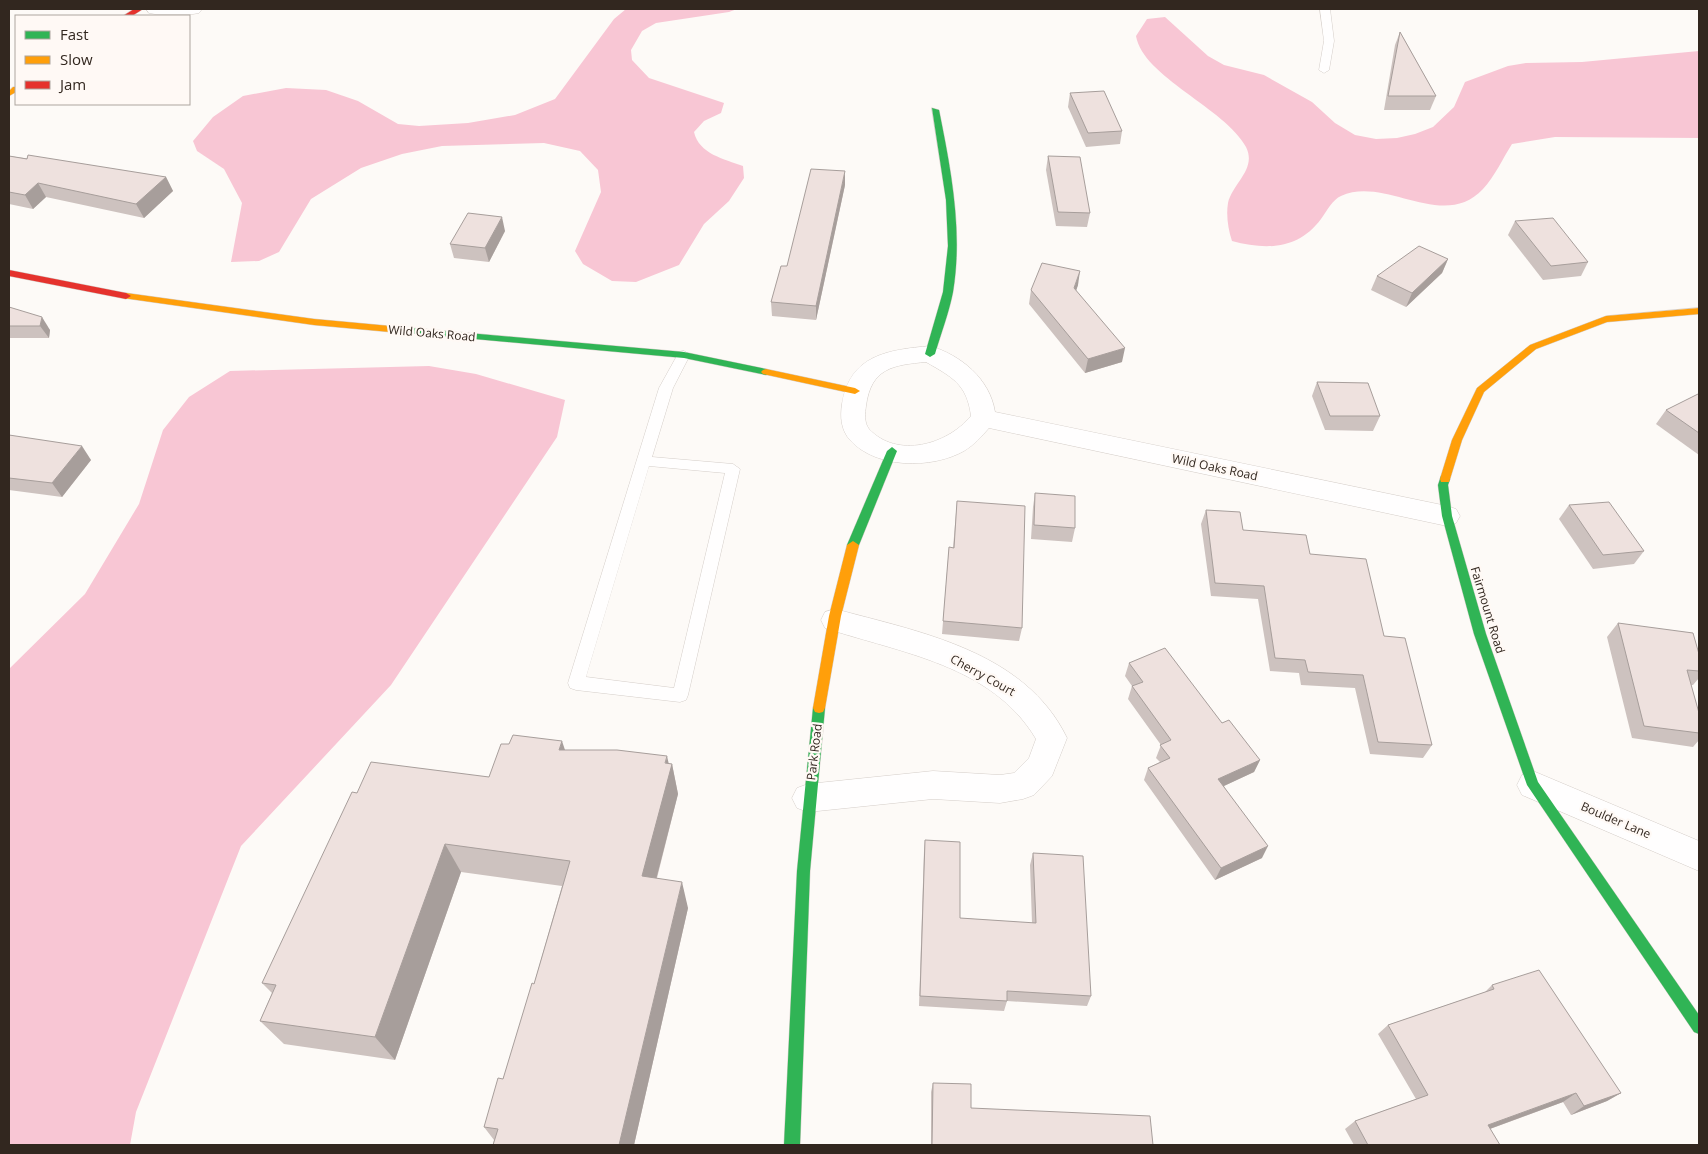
<svg xmlns="http://www.w3.org/2000/svg" width="1708" height="1154" viewBox="0 0 1708 1154" font-family="'Open Sans',sans-serif">
<style>
.forest{fill:#f8c6d4}
.lines{fill:none;stroke-linecap:round;stroke-linejoin:round}
.lane-casing{stroke:#d5cec9;stroke-width:1}
.street-casing{stroke:#d5cec9;stroke-width:1}
.fast-casing{stroke:#d5cec9;stroke-width:1}
.slow-casing{stroke:#d5cec9;stroke-width:1}
.jam-casing{stroke:#d5cec9;stroke-width:1}
.lane{fill:#fffefe;fill-rule:evenodd}
.street{fill:#fffefe;fill-rule:evenodd}
.fast{fill:#30b455;fill-rule:evenodd}
.slow{fill:#ff9f0a;fill-rule:evenodd}
.jam{fill:#e5322d;fill-rule:evenodd}
.wall{fill:#cdc2bf}
.shaded-wall{fill:#a79e9b}
.building{fill:#eee1de;stroke:#a79e9b}
.labels{text-anchor:middle;dominant-baseline:central;stroke-width:4.5;stroke-linejoin:round;paint-order:stroke}
.street-label{font-size:12px;fill:#32271f;stroke:#fff9f5}
</style>
<rect width="100%" height="100%" fill="#fdfaf7"/>
<g class="forest">
<path d="M626,9H737L729,12L656,23L642,31L631,50L632,60L649,78L724,103L721,113L704,121L694,132C699,154 724,159 743,166L744,178L729,201L704,224L679,265L636,282L612,281L583,264L575,251L601,192L598,170L580,151L544,143L442,146L402,154L361,168L311,199L279,252L259,261L231,262L242,203L224,169L197,151L193,141L213,117L243,96L286,88L326,90L358,101L398,124L419,126L468,123L515,115L555,99L614,19Z"/>
<path d="M1165,17L1208,56L1224,65L1264,75L1312,102L1335,123L1355,135L1376,139L1397,138L1415,134L1433,127L1454,107L1465,82L1508,66L1526,63L1582,62L1699,51V138L1555,137L1512,144C1503,158 1495,176 1483,189C1443,232 1385,175 1341,196C1333,199 1326,212 1321,219C1298,250 1266,250 1232,241C1228,229 1226,215 1228,203C1233,183 1257,169 1246,147C1225,108 1143,77 1136,36L1147,19Z"/>
<polygon points="429,366 476,374 565,400 557,437 391,685 241,846 136,1112 130,1145 9,1145 9,669 85,594 139,504 163,430 189,397 230,371"/>
</g>
<g class="lines">
<g class="lane-casing">
<g id="lane">
<polygon points="1320,9 1330,9 1334,41 1329,70 1324,73 1319,70 1324,41"/>
<path d="M684,351L690,355L673,388L652,457L733,464L740,469L688,695L686,700L680,702L576,690L570,688L568,683L659,388L679,352ZM649,466L725,473L674,688L586,677Z"/>
</g>
</g>
<g class="street-casing">
<g id="street">
<polygon points="146,9 202,9 199,13 193,14 155,14 149,13"/>
<path d="M930,346C961,355 990,379 995,412L1447,506L1456,509L1460,516L1456,523L1447,526L989,428C981,437 974,445 964,451C932,469 876,469 850,440C841,430 840,417 842,404C850,355 887,350 930,346ZM926,362C952,377 967,384 971,416C947,445 897,459 869,429C864,423 865,413 866,406C871,368 893,365 926,362Z"/>
<path d="M835,609C920,632 1025,651 1067,738L1052,776L1034,795L1023,799L1000,803L933,799L808,812L797,808L792,798L797,788L808,784L933,771L1000,775L1014,773L1029,758L1036,739C992,665 901,653 825,628L821,620L825,612Z"/>
<polygon points="1533,771 1699,841 1699,871 1522,795 1517,785 1522,775"/>
</g>
</g>
<g class="fast-casing">
<g id="fast">
<path d="M932,108L939,110C951,170 963,231 953,292C949,313 941,333 935,354L930,357L925,354L943,292L948,246L946,200Z"/>
<polygon points="401,327 684,352 766,369 771,372 766,375 684,358 398,332 396,330"/>
<polygon points="892,447 897,451 859,545 853,549 849,548 847,545 887,451"/>
<polygon points="1445,475 1450,479 1448,485 1452,516 1486,634 1538,782 1699,1015 1699,1034 1694,1032 1527,785 1474,634 1442,516 1438,485 1441,476"/>
<polygon points="819,703 823,704 825,708 810,871 800,1145 784,1145 797,871 813,708 815,704"/>
</g>
</g>
<g class="slow-casing">
<g id="slow">
<polygon points="13,87 16,87 16,92 9,96 9,91"/>
<polygon points="126,293 314,319 401,327 406,330 401,333 314,325 123,298 123,294"/>
<polygon points="1699,308 1699,314 1607,322 1536,349 1484,392 1462,440 1450,479 1449,482 1441,482 1440,479 1452,440 1477,388 1530,345 1606,316"/>
<polygon points="766,369 855,388 860,391 855,394 763,374 761,372 763,370"/>
<polygon points="853,541 859,545 841,616 825,708 823,712 819,713 815,712 813,708 829,616 847,545"/>
</g>
</g>
<g class="jam-casing">
<g id="jam">
<polygon points="134,9 143,9 132,16 123,16"/>
<polygon points="9,270 126,293 131,296 126,299 9,276"/>
</g>
</g>
<use href="#lane" class="lane"/>
<use href="#street" class="street"/>
<use href="#fast" class="fast"/>
<use href="#slow" class="slow"/>
<use href="#jam" class="jam"/>
</g>
<g class="wall">
<polygon points="1400,32 1436,96 1430,110 1384,110 1395,45"/>
<polygon points="1070,93 1122,131 1120,144 1086,147 1068,107"/>
<polygon points="9,156 166,177 173,191 144,218 46,197 33,209 9,204"/>
<polygon points="1048,156 1090,213 1087,227 1056,226 1046,170"/>
<polygon points="845,185 816,320 772,316 771,302 787,266"/>
<polygon points="1515,221 1588,262 1581,276 1543,280 1508,235"/>
<polygon points="505,231 489,262 454,258 450,244"/>
<polygon points="1448,259 1442,273 1406,307 1371,290 1377,276"/>
<polygon points="1078,285 1076,290 1122,362 1085,373 1029,304 1031,290"/>
<polygon points="9,307 50,330 49,338 9,338"/>
<polygon points="1317,382 1380,416 1373,431 1325,430 1312,396"/>
<polygon points="1699,395 1699,455 1656,424 1666,410"/>
<polygon points="9,435 91,460 62,497 9,490"/>
<polygon points="1035,493 1075,528 1072,542 1031,539 1033,507"/>
<polygon points="957,501 1022,628 1019,641 942,634 949,547 953,548"/>
<polygon points="1569,505 1644,551 1634,564 1593,569 1559,519"/>
<polygon points="1206,510 1243,530 1310,554 1384,636 1432,745 1423,758 1370,754 1355,688 1301,685 1299,673 1270,671 1258,599 1211,596 1201,524"/>
<polygon points="1618,623 1699,654 1699,678 1693,685 1691,685 1699,713 1699,740 1693,747 1632,738 1607,637"/>
<polygon points="1129,663 1222,723 1260,760 1254,772 1224,786 1262,858 1215,880 1144,780 1148,768 1160,762 1156,758 1161,745 1128,699 1132,686 1125,676"/>
<polygon points="565,750 672,764 678,794 657,878 688,908 634,1145 493,1145 494,1140 484,1127 503,1079 534,984 562,886 461,872 395,1060 284,1044 260,1021 272,993 262,983 357,793 489,777"/>
<polygon points="925,840 960,918 1032,923 1030,865 1033,853 1091,996 1087,1006 1007,1001 1004,1011 919,1006 924,851"/>
<polygon points="1492,985 1621,1093 1607,1101 1571,1115 1563,1102 1490,1129 1500,1145 1354,1145 1345,1129 1355,1121 1416,1099 1378,1034 1388,1025 1485,992"/>
<polygon points="933,1083 971,1108 1153,1145 931,1145 931,1092"/>
</g>
<g class="shaded-wall">
<polygon points="845,171 845,185 816,320 816,306"/>
<polygon points="166,177 173,191 144,218 136,204"/>
<polygon points="38,183 46,197 33,209 25,195"/>
<polygon points="502,217 505,231 489,262 485,248"/>
<polygon points="1448,259 1442,273 1406,307 1412,293"/>
<polygon points="1080,271 1078,285 1072,303 1074,288"/>
<polygon points="42,317 50,330 49,338 40,326"/>
<polygon points="1125,348 1122,362 1085,373 1088,359"/>
<polygon points="82,446 91,460 62,497 52,483"/>
<polygon points="562,741 572,771 559,750"/>
<polygon points="667,756 670,769 672,764 678,794 650,903 642,876"/>
<polygon points="1260,760 1254,772 1213,791 1218,779"/>
<polygon points="445,844 461,872 395,1060 375,1037"/>
<polygon points="1268,846 1262,858 1215,880 1221,868"/>
<polygon points="682,882 688,908 634,1145 619,1145"/>
<polygon points="1576,1093 1563,1102 1476,1134 1488,1125"/>
<polygon points="1621,1093 1607,1101 1571,1115 1584,1106"/>
</g>
<g class="building">
<polygon points="1400,32 1436,96 1388,96"/>
<polygon points="1104,91 1122,131 1088,133 1070,93"/>
<polygon points="28,155 166,177 136,204 38,183 25,195 9,192 9,156 27,159"/>
<polygon points="1048,156 1080,157 1090,213 1058,212"/>
<polygon points="811,169 845,171 816,306 771,302 781,266 787,266"/>
<polygon points="468,213 502,217 485,248 450,244"/>
<polygon points="1553,218 1588,262 1551,266 1515,221"/>
<polygon points="1419,246 1448,259 1412,293 1377,276"/>
<polygon points="1042,263 1080,271 1074,288 1125,348 1088,359 1031,290"/>
<polygon points="9,307 42,317 40,326 9,326"/>
<polygon points="1317,382 1368,383 1380,416 1330,416"/>
<polygon points="1698,394 1699,395 1699,433 1666,410"/>
<polygon points="9,435 82,446 52,483 9,478"/>
<polygon points="1035,493 1075,496 1075,528 1034,525"/>
<polygon points="957,501 1025,506 1022,628 943,621 949,547 954,548"/>
<polygon points="1609,502 1644,551 1603,555 1569,505"/>
<polygon points="1206,510 1240,512 1243,530 1306,535 1310,554 1366,559 1384,636 1405,638 1432,745 1378,742 1363,675 1308,672 1305,660 1275,658 1264,586 1215,583"/>
<polygon points="1618,623 1693,633 1699,654 1699,671 1687,670 1699,713 1699,733 1644,726"/>
<polygon points="1165,648 1222,723 1229,720 1260,760 1218,779 1268,846 1221,868 1148,768 1170,758 1160,745 1171,740 1132,686 1143,682 1129,663"/>
<polygon points="513,735 562,741 559,750 617,750 667,756 665,763 672,764 642,876 682,882 619,1145 493,1145 498,1129 484,1127 498,1078 503,1079 532,983 534,984 570,861 445,844 375,1037 260,1021 276,985 262,983 352,792 357,793 371,762 489,777 501,744 509,744"/>
<polygon points="925,840 960,842 960,918 1036,923 1033,853 1083,856 1091,996 1007,991 1007,1001 920,996"/>
<polygon points="1539,970 1621,1093 1584,1106 1576,1093 1488,1125 1500,1145 1368,1145 1355,1121 1428,1095 1388,1025 1494,989 1492,985"/>
<polygon points="933,1083 971,1084 971,1108 1150,1116 1153,1145 932,1145"/>
</g>
<g class="labels">
<g class="street-label">
<text transform="translate(432 333) rotate(5)">Wild Oaks Road</text>
<text transform="translate(1215 467) rotate(12)">Wild Oaks Road</text>
<text transform="translate(1488 610) rotate(73)">Fairmount Road</text>
<text transform="translate(983 675) rotate(29)">Cherry Court</text>
<text transform="translate(814 752) rotate(-83)">Park Road</text>
<text transform="translate(1616 820) rotate(23)">Boulder Lane</text>
</g>
</g>
<rect width="1708" height="1154" fill="none" stroke="#32271f" stroke-width="20"/>
<rect x="15" y="15" width="175" height="90" fill="#fff9f5" stroke="#ada59f"/>
<rect x="25" y="31" width="25" height="8" fill="#30b455" stroke="#ada59f"/>
<text x="60" y="40" font-size="15" fill="#32271f">Fast</text>
<rect x="25" y="56" width="25" height="8" fill="#ff9f0a" stroke="#ada59f"/>
<text x="60" y="65" font-size="15" fill="#32271f">Slow</text>
<rect x="25" y="81" width="25" height="8" fill="#e5322d" stroke="#ada59f"/>
<text x="60" y="90" font-size="15" fill="#32271f">Jam</text>
</svg>
